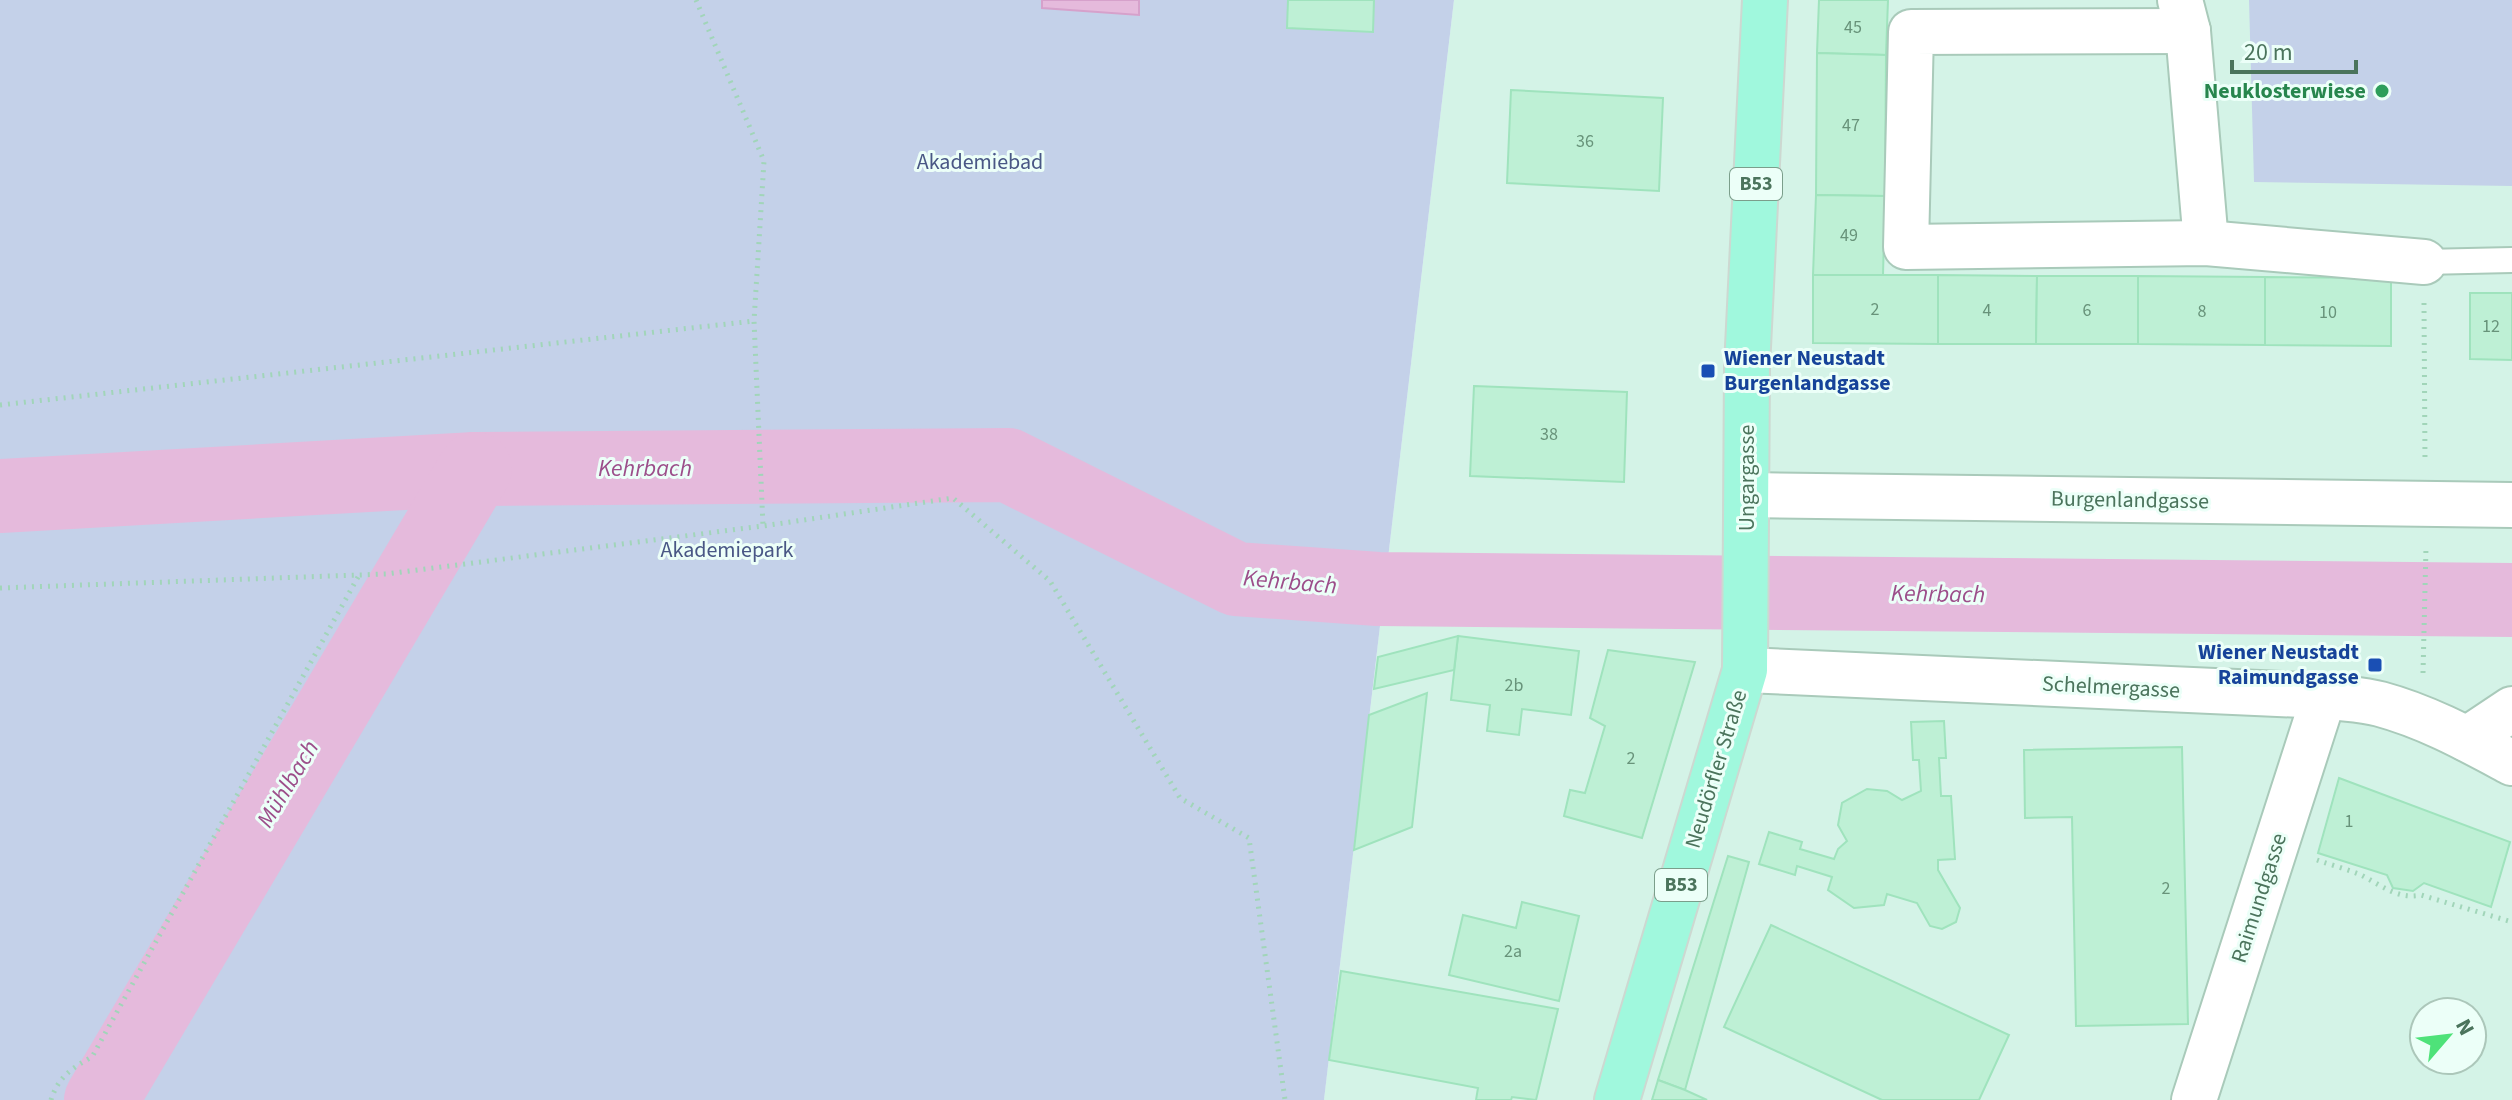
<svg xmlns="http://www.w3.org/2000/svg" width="2512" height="1100" viewBox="0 0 2512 1100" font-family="'Source Sans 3',sans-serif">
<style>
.residential{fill:#d4f3e7;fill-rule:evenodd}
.green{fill:#c4d1e9}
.water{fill:#e5badc;stroke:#d6a1cb;stroke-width:2}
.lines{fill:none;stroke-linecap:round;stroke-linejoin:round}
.river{stroke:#e5badc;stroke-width:74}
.building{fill:#bef0d5;stroke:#9fe3bd;stroke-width:2}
.service-casing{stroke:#a9caba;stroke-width:28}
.minor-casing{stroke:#a9caba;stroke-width:48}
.primary-casing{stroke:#cdd8d1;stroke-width:48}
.path{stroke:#a1d5b9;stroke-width:5;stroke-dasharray:2 6;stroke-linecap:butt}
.service{stroke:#fff;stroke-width:24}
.minor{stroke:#fff;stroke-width:44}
.primary{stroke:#a0f8dd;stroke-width:44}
.leisure-dot{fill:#2e9e5b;stroke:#ecfff8;stroke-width:3}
.transit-dot{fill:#1a4fb4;stroke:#ecfff8;stroke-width:3}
.labels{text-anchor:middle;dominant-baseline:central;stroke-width:6;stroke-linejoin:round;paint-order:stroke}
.number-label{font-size:18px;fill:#68937a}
.shield{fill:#ecfff8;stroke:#7b9e8b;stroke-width:2}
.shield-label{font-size:20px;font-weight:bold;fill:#4b745c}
.leisure-label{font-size:22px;font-weight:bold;fill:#27864d;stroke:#ecfff8;text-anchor:end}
.park-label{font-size:22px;fill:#495785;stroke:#ecfff8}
.transit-label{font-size:22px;font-weight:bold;fill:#164399;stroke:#ecfff8;text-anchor:start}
.street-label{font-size:22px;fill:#4b745c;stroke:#ecfff8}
.water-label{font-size:24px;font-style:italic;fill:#9c4e8a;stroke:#ecfff8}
</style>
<rect width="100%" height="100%" fill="#e6fcf5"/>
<path class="residential" d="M1454,0H2512V1100H1324ZM2424,1012H2472V1060H2424Z"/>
<g class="green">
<polygon points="0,0 1454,0 1324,1100 0,1100"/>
<polygon points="2249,0 2512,0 2512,186 2254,182"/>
</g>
<polygon class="water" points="1042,0 1139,0 1139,15 1042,8"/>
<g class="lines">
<g class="river">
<polyline points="0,496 475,469 1008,465 1236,579 1378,589 2512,600"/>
<polyline points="101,1100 475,469"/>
</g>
</g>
<g class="building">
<polygon points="1288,0 1374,0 1373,32 1287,28"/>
<polygon points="1819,0 1888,0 1886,55 1817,53"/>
<polygon points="1817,53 1886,55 1885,196 1816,195"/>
<polygon points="1511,90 1663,98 1659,191 1507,183"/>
<polygon points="1816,195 1885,196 1883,275 1813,275"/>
<polygon points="1813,275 1938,275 1938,344 1813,343"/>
<polygon points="1938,275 2037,276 2036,344 1938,344"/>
<polygon points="2037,276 2138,276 2138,344 2036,344"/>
<polygon points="2138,276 2265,277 2265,345 2138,344"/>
<polygon points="2265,277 2391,278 2391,346 2265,345"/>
<polygon points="2470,293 2512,293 2512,360 2470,359"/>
<polygon points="1474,386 1627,392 1624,482 1470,476"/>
<polygon points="1458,636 1579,651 1571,715 1522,709 1519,735 1487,731 1490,705 1451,700"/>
<polygon points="1458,636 1454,670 1374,689 1378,657"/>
<polygon points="1608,650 1695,662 1642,838 1564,816 1570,790 1585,793 1605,726 1590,718"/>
<polygon points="1427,693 1412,827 1354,850 1369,715"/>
<polygon points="1944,721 1946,758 1939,758 1941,796 1951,796 1955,859 1938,860 1938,870 1960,908 1956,922 1942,929 1930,926 1917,903 1887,894 1884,905 1854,908 1828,890 1832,877 1797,866 1795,875 1759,864 1769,832 1802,842 1800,849 1834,859 1838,849 1847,841 1838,825 1842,803 1867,789 1887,791 1902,800 1921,791 1919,760 1913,760 1911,722"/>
<polygon points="2182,747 2188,1024 2076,1026 2072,817 2025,818 2024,750"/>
<polygon points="2339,778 2510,842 2491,907 2424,883 2413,891 2393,888 2387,875 2318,853"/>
<polygon points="1728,856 1749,862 1685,1090 1658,1080"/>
<polygon points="1522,902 1579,916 1559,1001 1449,975 1463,915 1516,928"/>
<polygon points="1771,925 2009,1035 1979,1100 1882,1100 1724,1027"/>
<polygon points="1341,971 1558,1009 1536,1100 1512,1097 1511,1100 1476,1100 1478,1088 1329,1060"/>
<polygon points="1658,1080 1685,1090 1707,1100 1652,1100"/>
</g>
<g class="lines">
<g class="service-casing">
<polyline id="service" points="2424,262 2512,260"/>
</g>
<g class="minor-casing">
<g id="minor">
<polyline points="2180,0 2188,31 2206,243"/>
<polyline points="2188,31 1911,32 1906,247 2206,243 2424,262"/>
<polyline points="1747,495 2512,505"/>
<path d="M1745,670L2324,696C2342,699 2362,699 2380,704C2428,717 2469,740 2512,763"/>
<polyline points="2467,739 2512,709"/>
<polyline points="2194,1100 2324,696"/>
</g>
</g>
<g class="primary-casing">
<polyline id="primary" points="1617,1100 1745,670 1747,367 1765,0"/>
</g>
<g class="path">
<polyline points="696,0 764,161 754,321 763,526"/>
<polyline points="2424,303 2425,461"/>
<polyline points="0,405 754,321"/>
<polyline points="0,588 386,574 763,526 953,498 1050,581 1180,798 1249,838 1285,1100"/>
<polyline points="2423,673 2426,547"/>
<path d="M2317,860C2331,865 2347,869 2361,875C2381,885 2398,900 2421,895L2512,922"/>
<path d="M51,1100C58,1077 72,1068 92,1057L358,577"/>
</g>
<use href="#service" class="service"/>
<use href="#minor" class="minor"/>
<use href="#primary" class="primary"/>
</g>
<circle class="leisure-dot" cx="2382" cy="91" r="8"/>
<g class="transit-dot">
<rect x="1700" y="363" width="16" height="16" rx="4"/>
<rect x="2367" y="657" width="16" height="16" rx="4"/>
</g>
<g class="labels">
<g class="number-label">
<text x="1853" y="27">45</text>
<text x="1851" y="125">47</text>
<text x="1585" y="141">36</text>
<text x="1849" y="235">49</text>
<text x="1875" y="309">2</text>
<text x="1987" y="310">4</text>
<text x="2087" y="310">6</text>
<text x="2202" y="311">8</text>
<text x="2328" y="312">10</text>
<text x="2491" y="326">12</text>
<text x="1549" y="434">38</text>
<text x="1514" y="685">2b</text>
<text x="1631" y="758">2</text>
<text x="2349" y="821">1</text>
<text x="2166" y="888">2</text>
<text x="1513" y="951">2a</text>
</g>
<g class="shield">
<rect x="1730" y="168" width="52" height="32" rx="6"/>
<rect x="1655" y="869" width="52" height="32" rx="6"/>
</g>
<g class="shield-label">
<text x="1756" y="184">B53</text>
<text x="1681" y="885">B53</text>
</g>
<g class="leisure-label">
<text x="2366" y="91">Neuklosterwiese</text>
</g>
<g class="park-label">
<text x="980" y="162">Akademiebad</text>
<text x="727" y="550">Akademiepark</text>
</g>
<g class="transit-label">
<text x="1724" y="358">Wiener Neustadt<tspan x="1724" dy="25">Burgenlandgasse</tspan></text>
<text x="2359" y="652" text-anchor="end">Wiener Neustadt<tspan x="2359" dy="25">Raimundgasse</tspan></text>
</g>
<g class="street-label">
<text transform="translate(1747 478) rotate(-90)">Ungargasse</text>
<text transform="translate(2130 500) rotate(1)">Burgenlandgasse</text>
<text transform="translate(2111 687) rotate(3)">Schelmergasse</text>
<text transform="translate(1716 769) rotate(-73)">Neudörfler Straße</text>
<text transform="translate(2259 898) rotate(-72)">Raimundgasse</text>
</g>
<g class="water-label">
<text x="645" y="468">Kehrbach</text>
<text transform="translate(1290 582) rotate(5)">Kehrbach</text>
<text transform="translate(1938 594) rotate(1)">Kehrbach</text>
<text transform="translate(288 784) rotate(-59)">Mühlbach</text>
</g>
</g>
<g transform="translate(2448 1036) rotate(62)"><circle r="38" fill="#ecfff8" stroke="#acc7ba" stroke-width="2"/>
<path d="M0-6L14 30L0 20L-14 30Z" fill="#4ee279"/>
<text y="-12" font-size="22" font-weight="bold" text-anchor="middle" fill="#4b745c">N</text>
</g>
<path d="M2232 60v12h124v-12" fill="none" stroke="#4b745c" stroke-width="4"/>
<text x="2244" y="60" font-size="24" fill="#4b745c" stroke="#ecfff8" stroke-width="6" paint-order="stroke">20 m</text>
</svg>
